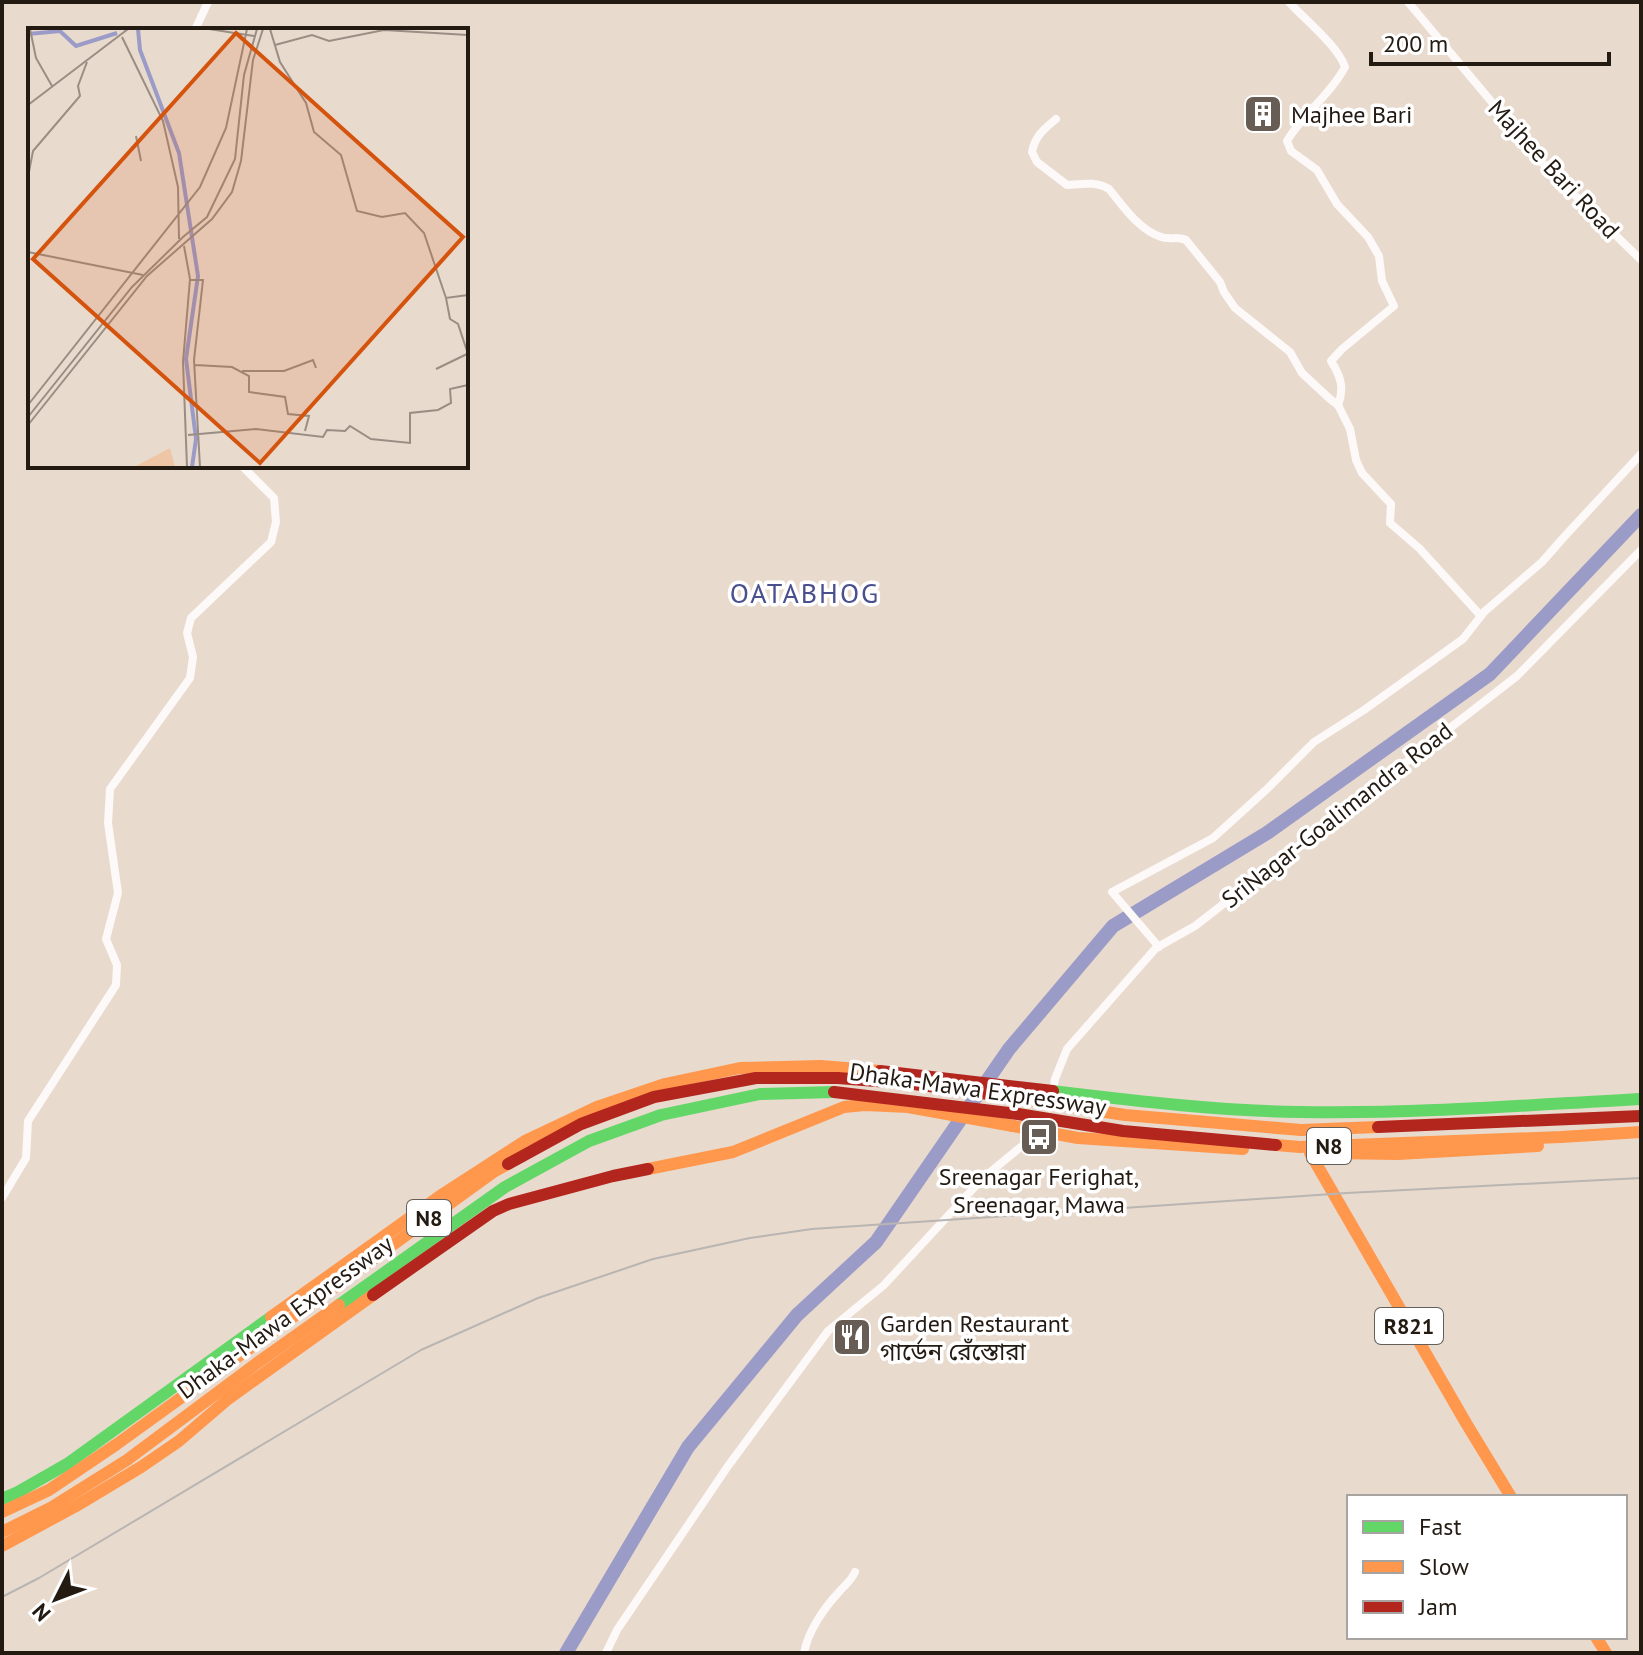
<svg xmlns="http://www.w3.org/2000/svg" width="1643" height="1655" viewBox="0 0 1643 1655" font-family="'PT Sans','Noto Sans Bengali',sans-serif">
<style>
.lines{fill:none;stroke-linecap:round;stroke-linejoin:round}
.river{stroke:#9b9bc7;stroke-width:14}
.street{stroke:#fcf9f8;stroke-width:8}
.fast{stroke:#63d668;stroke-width:12}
.slow{stroke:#ff974d;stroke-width:12}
.jam{stroke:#b3261e;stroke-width:12}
.rail{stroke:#b9b5b2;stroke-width:2}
.labels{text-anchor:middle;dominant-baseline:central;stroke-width:7;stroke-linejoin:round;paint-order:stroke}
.shield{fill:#fff;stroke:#655f59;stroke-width:2}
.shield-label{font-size:22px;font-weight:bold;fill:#231a12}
.poi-label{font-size:24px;fill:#231a12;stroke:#fff;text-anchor:start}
.street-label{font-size:24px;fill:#231a12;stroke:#fff}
.quarter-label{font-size:28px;letter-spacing:2px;fill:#4a4f8d;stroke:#fff}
.inset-river{fill:none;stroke:#9b9bc7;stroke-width:4}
.inset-road{fill:none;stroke:#9a8d83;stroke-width:2}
.view{fill:#d4530d;fill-opacity:0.15;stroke:#d4530d;stroke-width:4}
.inset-edge{fill:none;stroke:#231a12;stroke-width:4}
</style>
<rect width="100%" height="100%" fill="#e9dace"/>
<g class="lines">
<polyline class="river" points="566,1653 688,1447 797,1315 876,1242 1009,1049 1113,926 1267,833 1490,674 1641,515"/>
<g class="street">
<path d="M1289,2C1304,19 1338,46 1345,67C1331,94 1303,114 1287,141L1291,151L1317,170L1337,204L1368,237L1379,256L1382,281L1394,306L1342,349L1331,361C1340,375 1345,388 1338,405"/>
<polyline points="1408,2 1546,167 1641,260"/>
<polyline points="195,30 208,2"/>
<path d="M1056,119C1044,129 1035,136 1032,152L1037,162L1067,185C1082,184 1096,181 1109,189C1124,207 1139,230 1161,237C1170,240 1177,236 1186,240L1220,282L1224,292L1235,308L1290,352L1302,373L1330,399L1338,405"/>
<polyline points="1338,405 1350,429 1356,460 1362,473 1391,504 1390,523 1419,548 1481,616"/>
<polyline points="1159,947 1112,892 1213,838 1267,789 1314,742 1364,710 1463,639 1484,612 1542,562 1564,537 1641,454"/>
<polyline points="1053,1091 1055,1079 1067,1049 1156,948 1195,926 1517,676 1641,550"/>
<polyline points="2,1198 26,1158 28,1121 116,985 117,965 106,939 118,893 108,823 110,789 190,678 193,657 187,633 191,618 271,542 276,522 274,498 242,466"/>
<polyline points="606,1653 617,1630 728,1466 828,1331 884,1285 983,1178 1039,1132"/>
<path d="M804,1653C808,1631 824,1608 839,1592C845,1585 851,1581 855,1572"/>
</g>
<g class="fast">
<path d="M1051,1104L1053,1091C1136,1101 1218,1111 1301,1112C1414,1114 1528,1105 1641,1099"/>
<polyline points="339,1305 505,1187 589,1141 661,1115 760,1094 834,1092"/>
<polyline points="2,1499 18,1492 67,1464 271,1317"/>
</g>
<g class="slow">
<polyline points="989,1094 1125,1115 1301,1130 1378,1127"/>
<polyline points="1013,1126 1078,1138 1243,1149"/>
<polyline points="1276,1145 1300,1147 1561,1137 1641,1132"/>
<polyline points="1310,1153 1466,1423 1511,1497"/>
<polyline points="1328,1153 1398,1154 1538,1146"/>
<polyline points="648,1169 733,1152 844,1107 865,1105 908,1107 1013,1126"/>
<polyline points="271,1317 443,1194 525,1141 597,1107 665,1084 740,1068 821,1066 880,1071"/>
<polyline points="2,1512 49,1490 117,1444 495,1171 508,1164"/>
<polyline points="2,1532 52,1507 127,1460 257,1363 339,1305"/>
<polyline points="2,1546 76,1506 141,1467 179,1441 228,1399 373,1295"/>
<polyline points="1596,1637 1606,1653"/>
</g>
<g class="jam">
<polyline points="880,1071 1053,1091"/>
<polyline points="834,1092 1018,1114 1123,1131 1276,1145"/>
<polyline points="1378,1127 1641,1116"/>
<polyline points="508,1164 581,1124 654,1097 756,1078 838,1078 914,1084 989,1094"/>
<polyline points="373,1295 493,1211 509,1204 613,1176 648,1169"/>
</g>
<polyline class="rail" points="2,1597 39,1578 421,1350 538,1298 653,1259 750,1238 812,1229 1347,1193 1641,1178"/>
</g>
<defs>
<g id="building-square" transform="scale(2)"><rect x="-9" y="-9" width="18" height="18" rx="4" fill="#685d54" stroke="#fff"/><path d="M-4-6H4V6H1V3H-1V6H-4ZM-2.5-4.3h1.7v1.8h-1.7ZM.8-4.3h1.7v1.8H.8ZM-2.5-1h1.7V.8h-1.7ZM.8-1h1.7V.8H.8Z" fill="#fff"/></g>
<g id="bus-square" transform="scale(2)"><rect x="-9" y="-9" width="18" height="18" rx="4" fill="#685d54" stroke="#fff"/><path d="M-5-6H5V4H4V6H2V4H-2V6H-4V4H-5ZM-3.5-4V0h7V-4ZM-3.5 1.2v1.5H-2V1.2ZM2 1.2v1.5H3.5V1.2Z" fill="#fff"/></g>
<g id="restaurant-square" transform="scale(2)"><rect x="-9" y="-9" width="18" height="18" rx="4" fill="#685d54" stroke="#fff"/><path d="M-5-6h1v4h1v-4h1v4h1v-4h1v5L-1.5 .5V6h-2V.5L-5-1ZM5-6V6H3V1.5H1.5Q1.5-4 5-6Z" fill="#fff"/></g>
</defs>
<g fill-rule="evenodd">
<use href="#building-square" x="1263" y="114"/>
<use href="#bus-square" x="1039" y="1137"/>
<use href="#restaurant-square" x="852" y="1337"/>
</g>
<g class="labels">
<g class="shield">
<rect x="1307" y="1128" width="44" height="36" rx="6"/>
<rect x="407" y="1200" width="44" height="36" rx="6"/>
<rect x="1375" y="1308" width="68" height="36" rx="6"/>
</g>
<g class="shield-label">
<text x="1329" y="1146">N8</text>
<text x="429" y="1218">N8</text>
<text x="1409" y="1326">R821</text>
</g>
<g class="poi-label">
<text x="1291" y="114">Majhee Bari</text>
<text x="1039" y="1176" text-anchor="middle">Sreenagar Ferighat,<tspan x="1039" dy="28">Sreenagar, Mawa</tspan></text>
<text x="880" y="1323">Garden Restaurant<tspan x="880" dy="28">গার্ডেন রেঁস্তোরা</tspan></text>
</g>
<g class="street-label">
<text transform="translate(1554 169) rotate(47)">Majhee Bari Road</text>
<text transform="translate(1337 815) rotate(-38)">SriNagar-Goalimandra Road</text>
<text transform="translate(978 1089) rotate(8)">Dhaka-Mawa Expressway</text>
<text transform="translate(285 1317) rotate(-36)">Dhaka-Mawa Expressway</text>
</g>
<g class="quarter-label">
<text x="805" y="592">OATABHOG</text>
</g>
</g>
<g transform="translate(28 28)">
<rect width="440" height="440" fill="#e9dace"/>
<path d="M142,420L147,439H106Z" fill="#eec6a5"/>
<path class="inset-river" d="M110,1L112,22L151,125L170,248L158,331L168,411L164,439M0,6L32,3L48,18L89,5"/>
<path class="inset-road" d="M2,1L8,30L24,58M181,1L226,8M242,1L252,34L278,75L286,104L313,127L329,183L354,189L377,185L396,205L418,270L440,267M94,9L135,93L150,159L151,211M247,17L284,7L301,13L356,2L440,7M0,77L100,1M108,108L113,133M0,149L5,123L52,68L50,58L59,34M155,209L179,189L207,131L216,47L229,1M156,218L162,251L155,334L159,439M0,224L115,247M162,252H175L166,332L172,439M418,270L422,291L430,296L440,326M167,337L204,339L221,348V364L257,369L260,386L281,388L277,403M408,341L439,326M214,343H256L285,332L288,340M0,377L172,159L198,100L219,1M0,389L104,259L155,209M0,397L119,248L184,191L204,164L213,133L225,32L235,1M160,407L228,401L295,409L299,402L317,403L322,398L343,411L382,415V385L410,382L423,375L422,361L440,357"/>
<path class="view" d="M208,5L435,209L232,435L5,231Z"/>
<rect width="440" height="440" class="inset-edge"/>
</g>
<rect width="1643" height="1655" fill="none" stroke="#231a12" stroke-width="8"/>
<rect x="1347" y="1495" width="280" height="144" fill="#ffffff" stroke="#a7a3a0" stroke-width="2"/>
<rect x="1363" y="1521" width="40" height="12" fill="#63d668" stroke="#a7a3a0" stroke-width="2"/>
<text x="1419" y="1535" font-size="24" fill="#231a12">Fast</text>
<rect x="1363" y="1561" width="40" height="12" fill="#ff974d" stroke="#a7a3a0" stroke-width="2"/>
<text x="1419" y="1575" font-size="24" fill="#231a12">Slow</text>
<rect x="1363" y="1601" width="40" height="12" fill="#b3261e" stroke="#a7a3a0" stroke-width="2"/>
<text x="1419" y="1615" font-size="24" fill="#231a12">Jam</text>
<g transform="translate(56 1599) rotate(228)" stroke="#ffffff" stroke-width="6" paint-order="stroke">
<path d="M0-6L14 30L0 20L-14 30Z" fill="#231a12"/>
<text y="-12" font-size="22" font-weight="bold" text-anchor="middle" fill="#231a12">N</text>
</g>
<path d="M1371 52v12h238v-12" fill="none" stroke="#231a12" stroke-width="4"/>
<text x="1383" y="52" font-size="24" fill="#231a12" stroke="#ffffff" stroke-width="6" paint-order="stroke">200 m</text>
</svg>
